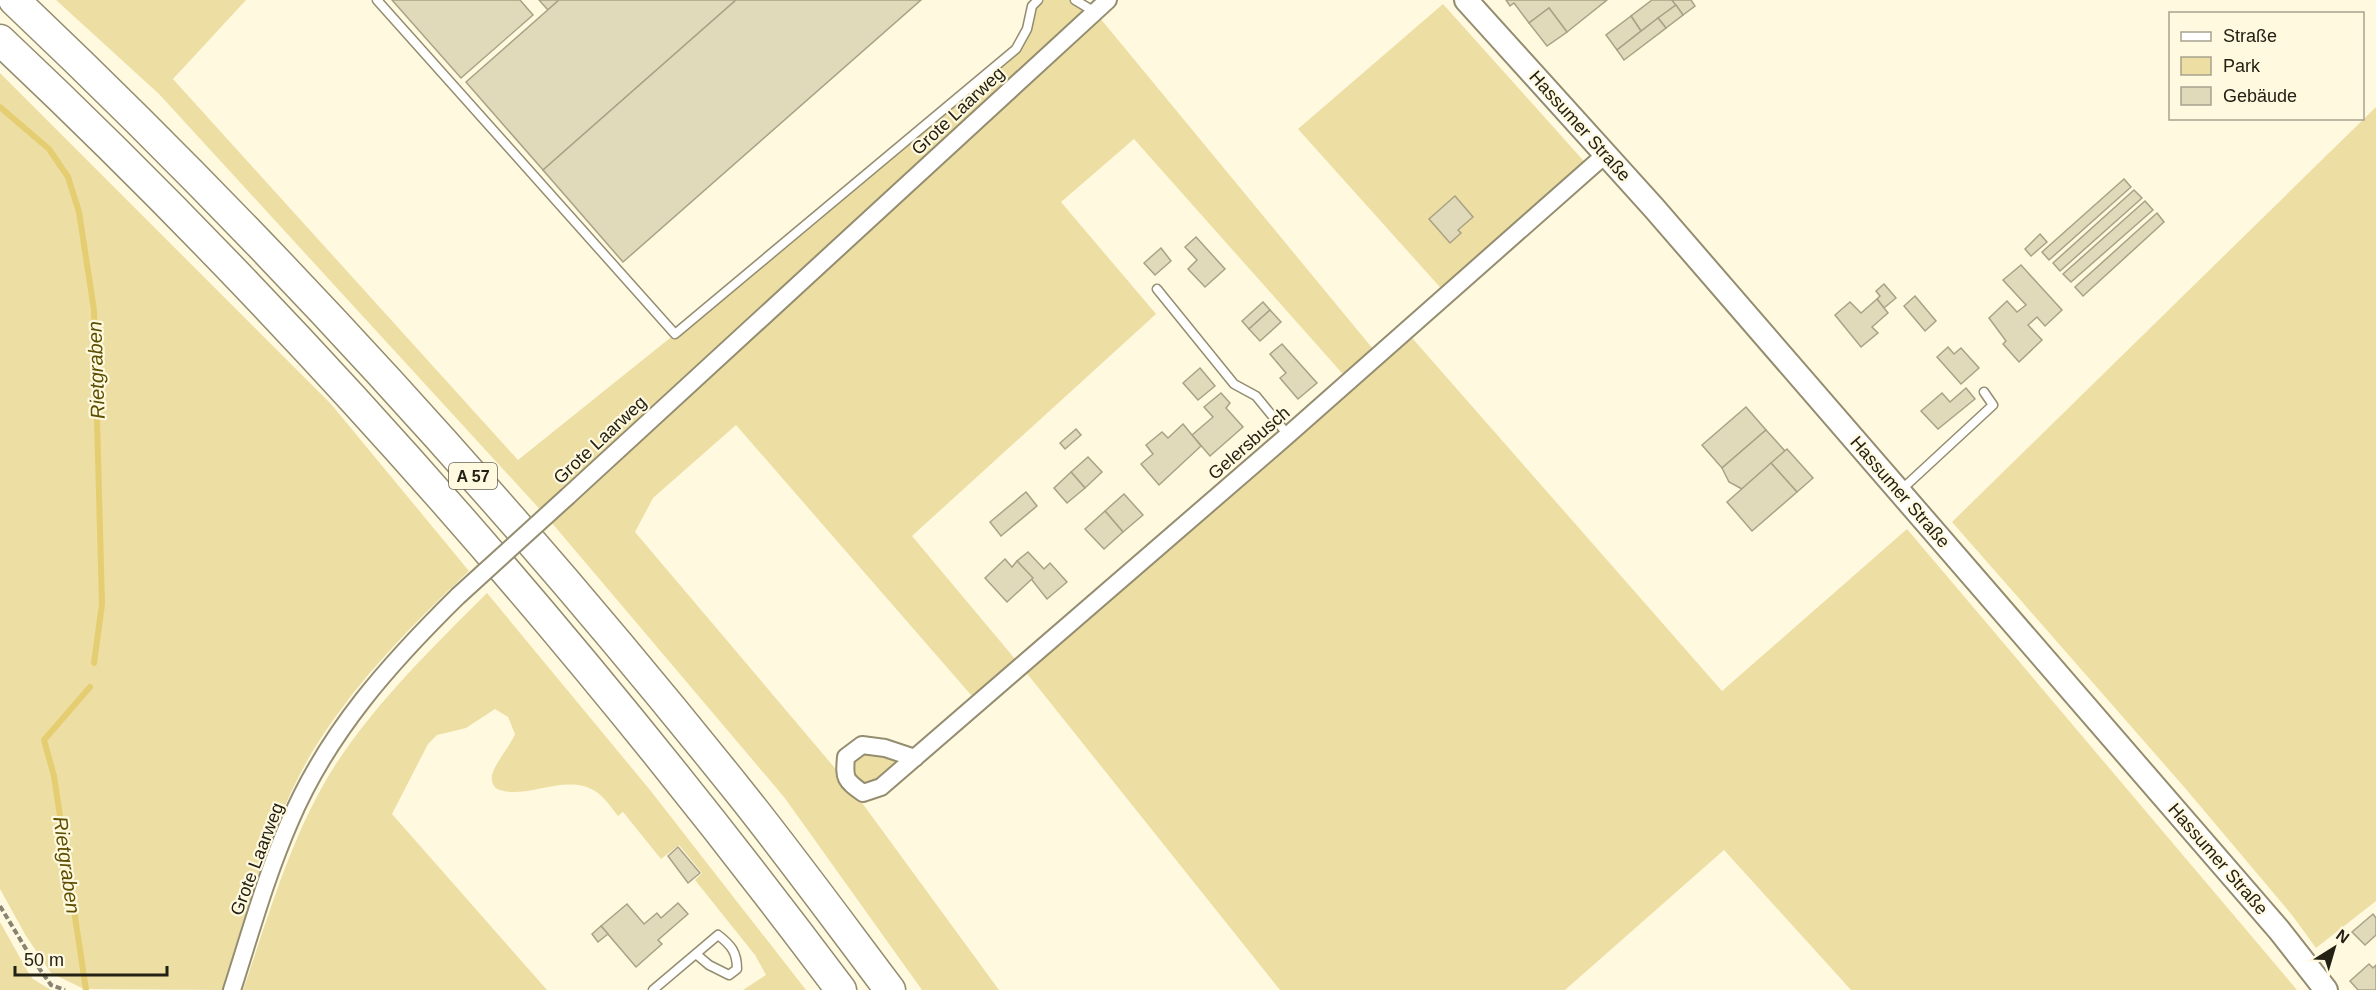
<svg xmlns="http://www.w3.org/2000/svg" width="2376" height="990" viewBox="0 0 2376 990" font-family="Arial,sans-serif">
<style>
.green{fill:#eddea4;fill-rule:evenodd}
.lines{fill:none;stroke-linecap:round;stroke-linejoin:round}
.stream{stroke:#e5ce71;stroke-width:6}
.building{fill:#e0d9ba;stroke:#a9a284;stroke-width:1.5}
.lane-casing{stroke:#948d70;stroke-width:11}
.street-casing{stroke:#948d70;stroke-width:20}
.secondary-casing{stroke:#948d70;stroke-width:26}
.highway-casing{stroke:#948d70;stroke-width:33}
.path{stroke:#898472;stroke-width:4;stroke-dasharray:6 3;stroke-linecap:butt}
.lane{stroke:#fff;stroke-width:8}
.street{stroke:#fff;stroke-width:16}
.secondary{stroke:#fff;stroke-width:22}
.highway{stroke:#fff;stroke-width:30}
.street-bridge-casing{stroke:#948d70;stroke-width:20;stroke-linecap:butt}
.street-bridge{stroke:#fff;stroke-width:16}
.labels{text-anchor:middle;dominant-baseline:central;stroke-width:4.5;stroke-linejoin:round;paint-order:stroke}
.shield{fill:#fff9e0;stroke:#656151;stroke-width:1.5}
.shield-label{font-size:16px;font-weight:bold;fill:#232014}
.street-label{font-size:18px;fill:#232014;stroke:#fff9e0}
.water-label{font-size:20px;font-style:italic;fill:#5d4e00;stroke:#fff9e0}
</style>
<rect width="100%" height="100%" fill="#fff9e0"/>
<g class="green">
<path d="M56,0H246L173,79L518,460L675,334L1016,49L1038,0H1075L1095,12L1378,355L1406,331L1722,691L1907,529L2297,990H1851L1724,850L1565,990H1280L1021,666L978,703L736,425L653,498L635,532L845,780L844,775L862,745L915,758L881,787L849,785L999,990H922L784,797L546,516L159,94ZM1134,139L1349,381L1021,666L912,536L1156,314L1061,202Z"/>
<polygon points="1443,4 1590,168 1447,295 1298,129"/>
<path d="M0,73L331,404L469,571C414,623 361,676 319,741C275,809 245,912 223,990L84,989L51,973L26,936L0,889Z"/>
<polygon points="2376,107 2376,901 2316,948 2292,915 2185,788 1952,522"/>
<path d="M487,593L650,790L806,990H743L766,975L755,955L695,880L702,873L679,845L661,859L623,812L618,816C608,803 600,790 583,786C556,779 524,798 500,790C493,788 491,781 492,775C496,761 509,748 515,734L508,717L495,709L466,728L437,735L428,744L392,814L547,990H243C269,915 291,835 334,767C376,702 433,647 487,593Z"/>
<polygon points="0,922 28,972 33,979 51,990 0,990"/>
</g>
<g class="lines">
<g class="stream">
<polyline points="0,107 49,149 68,177 79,212 94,310 102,604 94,663"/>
<polyline points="86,990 54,776 44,740 90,687"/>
</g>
</g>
<g class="building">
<polygon points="392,0 520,0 533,15 461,78"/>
<polygon points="539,0 559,0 548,10"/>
<polygon points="559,0 736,0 543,170 466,82"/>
<polygon points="736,0 921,0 623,262 543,170"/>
<polygon points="1506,0 1607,0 1567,32 1549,8 1529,23 1514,3 1510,6"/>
<polygon points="1652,0 1672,0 1676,5 1641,31 1631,16"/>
<polygon points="1672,0 1691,0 1695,6 1683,15"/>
<polygon points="1676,5 1683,15 1666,28 1658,18"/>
<polygon points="1549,8 1567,32 1547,46 1529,23"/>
<polygon points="1631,16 1641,31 1617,50 1606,35"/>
<polygon points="1658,18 1666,28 1624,60 1617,50"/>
<polygon points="2124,179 2131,187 2049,260 2042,252"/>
<polygon points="2134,190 2142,198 2060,271 2053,263"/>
<polygon points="1455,196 1473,217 1458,230 1461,233 1450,243 1429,219"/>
<polygon points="2145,201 2153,210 2071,282 2063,274"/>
<polygon points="2157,213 2164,222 2083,296 2075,287"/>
<polygon points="2040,234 2047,242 2031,256 2025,249"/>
<polygon points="1196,237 1225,269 1205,287 1188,269 1197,260 1185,247"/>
<polygon points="1161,248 1171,261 1155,275 1144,263"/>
<polygon points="2021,265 2062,310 2045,326 2037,317 2028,325 2042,340 2019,362 2003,344 2006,341 1989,318 2007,301 2017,312 2026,305 2003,280"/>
<polygon points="1884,284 1896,298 1884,308 1877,299 1880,296 1876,291"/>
<polygon points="1915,296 1936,321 1925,331 1904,306"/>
<polygon points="1877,299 1888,313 1872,327 1878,333 1861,347 1835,315 1850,302 1861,313"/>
<polygon points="1263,302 1270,310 1249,329 1242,321"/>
<polygon points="1270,310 1281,322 1260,341 1249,329"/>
<polygon points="1282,344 1317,383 1298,399 1280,378 1286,373 1270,354"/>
<polygon points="1948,347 1954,354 1961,348 1979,368 1961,384 1937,357"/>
<polygon points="1200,368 1215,386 1198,400 1183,383"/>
<polygon points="1966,388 1975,399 1938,429 1921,411 1942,393 1950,402"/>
<polygon points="1221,393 1230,403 1226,408 1243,427 1210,456 1192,435 1213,417 1204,407"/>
<polygon points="1746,407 1766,430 1722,468 1702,445"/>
<polygon points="1183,424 1201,446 1159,485 1141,464 1153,454 1146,445 1162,432 1168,438"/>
<polygon points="1076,429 1081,435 1065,449 1060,443"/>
<polygon points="1766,430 1785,451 1742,489 1729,482 1722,468"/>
<polygon points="1787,449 1813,478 1797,492 1771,463"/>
<polygon points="1088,457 1102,472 1085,488 1071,472"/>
<polygon points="1771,463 1797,492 1752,531 1727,502"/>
<polygon points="1071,472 1085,488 1067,503 1054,488"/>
<polygon points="1026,492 1037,506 1001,536 990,522"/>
<polygon points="1124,494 1143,515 1123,532 1105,511"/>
<polygon points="1105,511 1123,532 1104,549 1085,529"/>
<polygon points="1028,552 1044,569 1050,563 1067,582 1047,599 1017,561"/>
<polygon points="1005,559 1012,567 1017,561 1033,578 1007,602 985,578"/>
<polygon points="678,847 700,873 688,883 668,856"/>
<polygon points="678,903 688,914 658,940 662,944 636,967 601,926 627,904 644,924 657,913 661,918"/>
<polygon points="2373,914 2376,918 2376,935 2365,945 2352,932"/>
<polygon points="601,926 608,934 598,942 592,934"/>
<polygon points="2369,964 2373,968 2376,965 2376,990 2358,990 2350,981"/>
</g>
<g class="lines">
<g class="lane-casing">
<g id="lane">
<polyline points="377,0 675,334 1016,49 1027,29 1032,6 1038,0"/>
<polyline points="1075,0 1095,12"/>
<polyline points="1157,289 1234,384 1256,396 1288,435"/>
<polyline points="1900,491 1993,405 1984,392"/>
<path d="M653,990L718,935C731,945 737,952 737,969L729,975L709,965L696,954"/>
</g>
</g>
<g class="street-casing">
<g id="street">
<polyline points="568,496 1108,0"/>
<path d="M915,758L885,748L862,745L846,757C844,779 845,780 863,793L881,787L1288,435L1606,154"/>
<path d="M232,990C250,934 266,876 290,821C328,732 390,663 458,596"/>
</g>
</g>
<g class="secondary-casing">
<polyline id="secondary" points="1466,0 1654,208 2279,930 2326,990"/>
</g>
<g class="highway-casing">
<g id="highway">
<path d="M14,0C275,247 517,514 741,794C792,858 841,925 890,990"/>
<path d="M0,40C308,330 588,652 841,990"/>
</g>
</g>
<polyline class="path" points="0,906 29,954 51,985 65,990"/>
<use href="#lane" class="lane"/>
<use href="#street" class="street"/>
<use href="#secondary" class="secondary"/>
<use href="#highway" class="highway"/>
<g class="street-bridge-casing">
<polyline id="street-bridge" points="458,596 568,496"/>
</g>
<use href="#street-bridge" class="street-bridge"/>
</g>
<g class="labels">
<rect class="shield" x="449" y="463" width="48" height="26" rx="4.5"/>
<g class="shield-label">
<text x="473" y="476">A 57</text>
</g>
<g class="street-label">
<text transform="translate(958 111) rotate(-43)">Grote Laarweg</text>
<text transform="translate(1580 126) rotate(48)">Hassumer Straße</text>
<text transform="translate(600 440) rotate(-43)">Grote Laarweg</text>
<text transform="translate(1249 443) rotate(-41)">Gelersbusch</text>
<text transform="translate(1900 492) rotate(49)">Hassumer Straße</text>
<text transform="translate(257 859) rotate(-69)">Grote Laarweg</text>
<text transform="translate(2218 859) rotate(49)">Hassumer Straße</text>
</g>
<g class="water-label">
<text transform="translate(96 370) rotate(-92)">Rietgraben</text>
<text transform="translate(67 865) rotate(82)">Rietgraben</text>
</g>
</g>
<rect x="2169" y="12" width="195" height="108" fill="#fff9e0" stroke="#a7a28e" stroke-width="1.5"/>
<rect x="2181" y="32" width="30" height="9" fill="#ffffff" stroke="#a7a28e" stroke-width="1.5"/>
<text x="2223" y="42" font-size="18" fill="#232014">Straße</text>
<rect x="2181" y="57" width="30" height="18" fill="#eddea4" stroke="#a7a28e" stroke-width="1.5"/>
<text x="2223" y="72" font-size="18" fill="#232014">Park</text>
<rect x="2181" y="87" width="30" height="18" fill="#e0d9ba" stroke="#a7a28e" stroke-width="1.5"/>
<text x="2223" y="102" font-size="18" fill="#232014">Gebäude</text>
<g transform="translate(2334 948) rotate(37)" stroke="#fff9e0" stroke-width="4.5" paint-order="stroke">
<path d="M0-4.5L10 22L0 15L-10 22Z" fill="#232014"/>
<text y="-9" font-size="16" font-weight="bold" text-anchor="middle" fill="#232014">N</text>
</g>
<path d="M15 966v9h152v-9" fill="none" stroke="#232014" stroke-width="3"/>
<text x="24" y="966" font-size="18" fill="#232014" stroke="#fff9e0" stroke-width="4.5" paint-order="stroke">50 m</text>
</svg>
